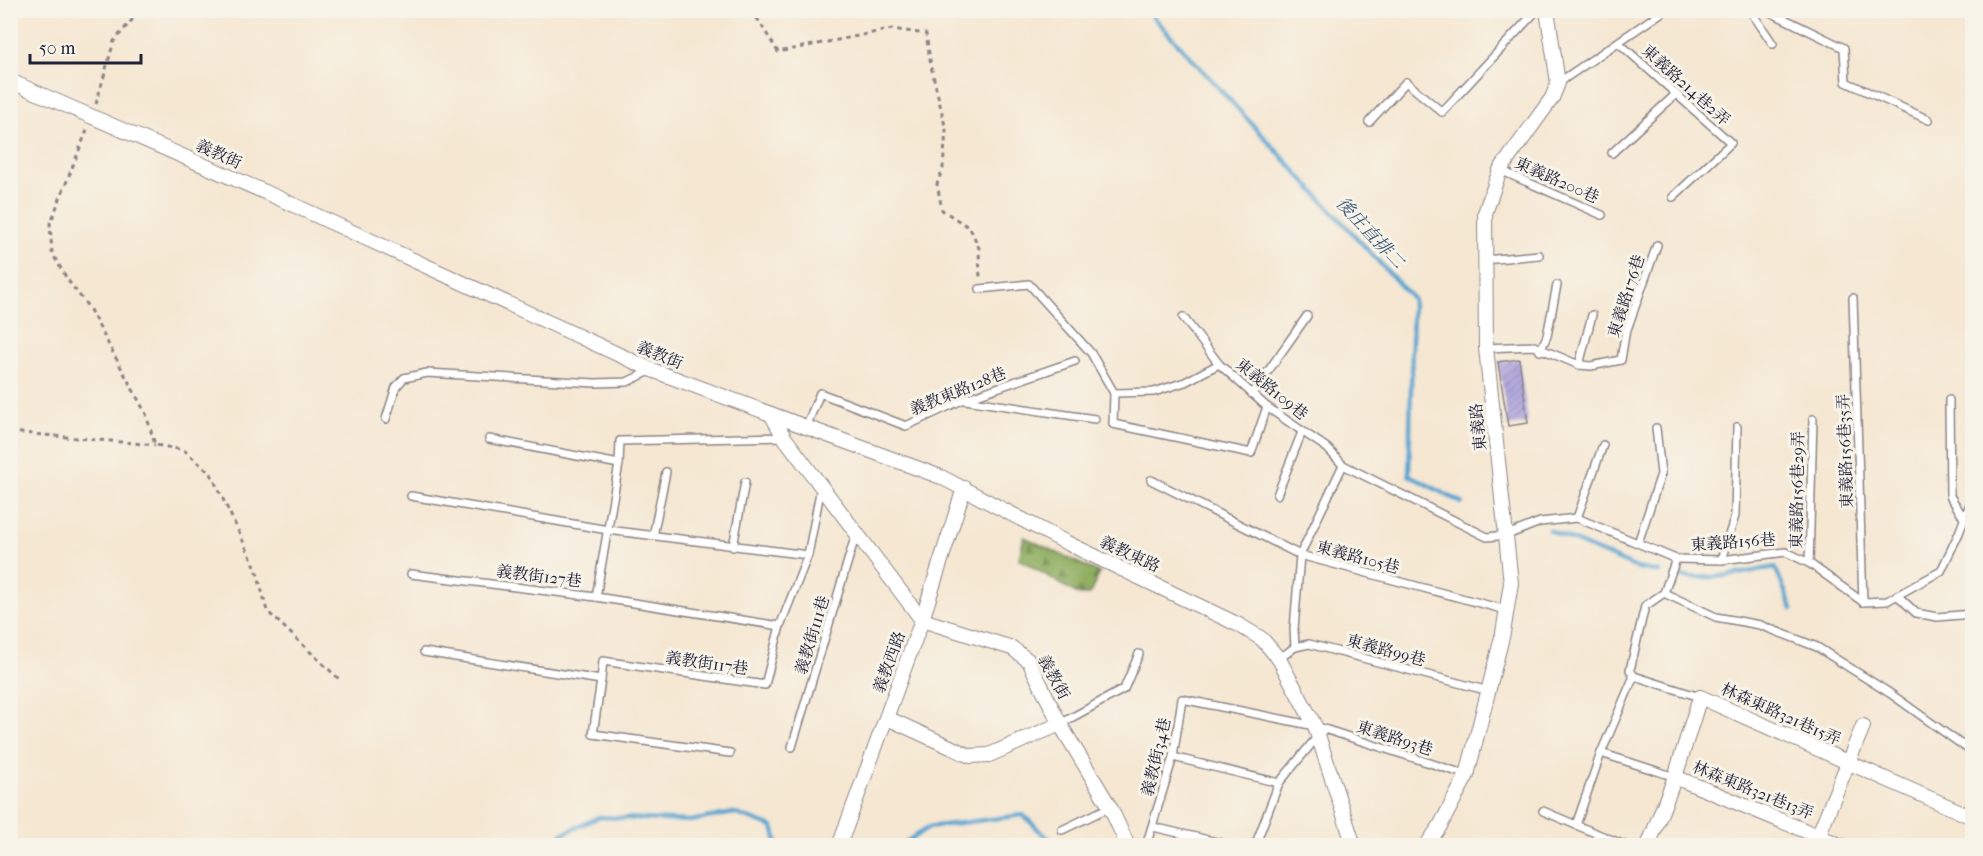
<svg xmlns="http://www.w3.org/2000/svg" width="1983" height="856" viewBox="0 0 1983 856" font-family="'IM FELL French Canon','Noto Serif TC',serif">
<style>
.forest{fill:url(#forest-firs);stroke:#5a684e;stroke-width:1.5}
.lines{fill:none;stroke-linecap:round;stroke-linejoin:round}
.stream{stroke:#57a3d0;stroke-width:4.5}
.building{fill:url(#building-hatch)}
.service-casing{stroke:#8c8486;stroke-width:10}
.minor-casing{stroke:#8c8486;stroke-width:16}
.path{stroke:#8c8486;stroke-width:3;stroke-dasharray:4.5 4.5;stroke-linecap:butt}
.service{stroke:#fff;stroke-width:7}
.minor{stroke:#fff;stroke-width:14}
.labels{text-anchor:middle;dominant-baseline:central;stroke-width:6;stroke-linejoin:round;paint-order:stroke}
.street-label{font-size:16px;fill:#22223b;stroke:#f7f3e8}
.water-label{font-size:18px;font-style:italic;fill:#375677;stroke:#f7f3e8}
</style>
<defs>
<pattern id="forest-firs" width="22" height="20" patternUnits="userSpaceOnUse" patternTransform="scale(1.5)"><rect width="22" height="20" fill="#91af62"/><path d="M5 1l3.5 6h-7zM16 11l3.5 6h-7z" fill="#768e52"/></pattern>
<pattern id="building-hatch" width="6" height="6" patternUnits="userSpaceOnUse" patternTransform="scale(1.5)"><rect width="6" height="6" fill="#a79ddd"/><path d="M-1 1l2-2M0 6l6-6M5 7l2-2" fill="none" stroke="#8880b4"/></pattern>
</defs>
<rect width="100%" height="100%" fill="#f7f3e8"/>
<filter id="ink" filterUnits="userSpaceOnUse"><feTurbulence type="fractalNoise" baseFrequency=".0167" numOctaves="2"/><feDisplacementMap in="SourceGraphic" scale="12" xChannelSelector="R" yChannelSelector="G"/><feConvolveMatrix kernelMatrix="1 2 1 2 8 2 1 2 1" color-interpolation-filters="sRGB"/></filter>
<filter id="wash" filterUnits="userSpaceOnUse"><feTurbulence type="fractalNoise" baseFrequency=".008" numOctaves="4" result="noise"/><feDisplacementMap in="SourceGraphic" scale="24" xChannelSelector="R" yChannelSelector="G"/><feGaussianBlur stdDeviation="1.35" result="paint"/><feColorMatrix in="noise" values="0 0 0 0 0 0 0 0 0 0 0 0 0 0 0 0 0 1.4 0 .05"/><feComposite in="paint" operator="in"/></filter>
<g filter="url(#wash)">
<rect width="100%" height="100%" fill="#f5e7d2"/>
<polygon class="forest" points="1024,537 1100,573 1089,595 1079,595 1019,559"/>
<g class="lines">
<g class="stream">
<polyline points="1147,10 1413,299 1409,475 1462,503"/>
<polyline points="1549,530 1637,568 1659,572"/>
<path d="M1674,575C1706,582 1743,573 1775,567L1792,609"/>
<polyline points="558,846 560,835 599,817 690,821 734,813 773,827 778,846"/>
<polyline points="900,846 929,827 1023,815 1056,846"/>
</g>
</g>
<g id="blocks">
<polygon class="building" points="1519,359 1528,423 1508,426 1498,362"/>
</g>
</g>
<g filter="url(#ink)">
<use href="#blocks" fill-opacity="0" stroke="#8c8486" stroke-width="1.5"/>
<g class="lines">
<g class="service-casing">
<g id="service">
<polyline points="1750,10 1773,44"/>
<polyline points="1766,10 1844,48 1846,82 1929,120"/>
<polyline points="1619,43 1731,143 1673,197"/>
<polyline points="1558,83 1665,10"/>
<polyline points="1369,122 1406,82 1442,112 1537,10"/>
<polyline points="1612,153 1676,94"/>
<polyline points="1500,170 1602,215"/>
<polyline points="1485,260 1539,255"/>
<polyline points="980,289 1029,284 1091,353 1114,393 1154,392 1185,382 1219,364 1267,407 1327,448 1343,465 1487,537 1507,535 1540,522 1577,518 1676,559 1721,560 1786,552 1809,563 1863,602 1887,601 1941,571 1959,533 1972,499"/>
<polyline points="1853,298 1863,602"/>
<polyline points="1183,317 1219,364"/>
<polyline points="1486,348 1534,346 1579,365 1591,366 1621,360 1625,335 1657,245"/>
<polyline points="1540,351 1547,336 1557,285"/>
<polyline points="1579,365 1592,315"/>
<polyline points="1114,393 1113,424 1251,453 1267,407"/>
<polyline points="1252,394 1307,316"/>
<polyline points="965,400 1095,419"/>
<polyline points="1949,400 1950,496 1965,520"/>
<polyline points="386,419 396,387 404,378 427,373 595,383 627,382 652,370"/>
<polyline points="806,427 820,393 906,426 962,400 1075,361"/>
<polyline points="489,439 619,464"/>
<polyline points="1343,465 1300,555 1506,610"/>
<polyline points="1151,480 1300,555 1294,629 1295,647"/>
<polyline points="1277,495 1302,432"/>
<polyline points="411,496 608,530 808,555"/>
<polyline points="1577,518 1603,445"/>
<polyline points="653,536 666,472"/>
<polyline points="1638,543 1661,474 1656,428"/>
<polyline points="733,547 745,482"/>
<polyline points="1721,560 1735,516 1737,427"/>
<polyline points="1809,563 1813,419"/>
<polyline points="411,574 596,597 619,464 620,441 784,437"/>
<polyline points="1664,593 1716,617 1760,625 1817,647 1891,694 1972,752"/>
<polyline points="1897,595 1916,613 1937,617 1972,614"/>
<polyline points="596,597 780,626 808,555 821,487"/>
<polyline points="424,652 601,680 603,661 765,685 780,626"/>
<polyline points="1279,659 1295,647 1309,644 1489,691"/>
<polyline points="1634,676 1700,697"/>
<polyline points="601,680 593,734 730,753"/>
<polyline points="1060,724 1124,689 1139,654"/>
<polyline points="792,747 856,534"/>
<polyline points="1601,753 1675,777"/>
<polyline points="1173,757 1279,783"/>
<polyline points="1543,811 1576,825"/>
<polyline points="1153,827 1234,846"/>
<polyline points="1062,830 1110,807"/>
<polyline points="1146,846 1173,757 1182,699 1315,726 1467,775"/>
<polyline points="1255,846 1279,783 1318,736"/>
<polyline points="1627,846 1576,825 1601,753 1634,676 1630,670 1645,606 1664,593 1676,559"/>
</g>
</g>
<g class="minor-casing">
<g id="minor">
<polyline points="10,81 274,196 652,370 941,477 1065,542 1239,625 1262,639 1279,659 1315,726 1354,846"/>
<polyline points="771,414 784,437 922,620 1012,648 1029,661 1060,724 1110,807 1128,846"/>
<polyline points="887,718 970,756 989,755 1060,724"/>
<polyline points="1675,777 1842,846"/>
<polyline points="839,846 922,620 964,488"/>
<polyline points="1426,846 1440,826 1467,775 1503,633 1511,583 1486,348 1485,213 1500,170 1552,98 1558,83 1547,10"/>
<polyline points="1648,846 1675,777 1700,697 1972,817"/>
<polyline points="1814,846 1863,726"/>
</g>
</g>
<g class="path">
<polyline points="752,10 778,52 892,29 926,34 931,66 946,130 943,168 937,184 942,210 970,228 979,248 980,280"/>
<polyline points="96,104 114,41 132,20 134,10"/>
<polyline points="87,130 50,224 52,253 67,279 89,308 146,414 155,445 184,450 211,474 256,568 267,611 340,680"/>
<polyline points="10,432 155,445"/>
</g>
<use href="#service" class="service"/>
<use href="#minor" class="minor"/>
</g>
</g>
<g class="labels">
<g class="street-label">
<text transform="translate(1686 85) rotate(42)">東義路214巷2弄</text>
<text transform="translate(219 154) rotate(24)">義教街</text>
<text transform="translate(1557 180) rotate(24)">東義路200巷</text>
<text transform="translate(1626 296) rotate(-72)">東義路176巷</text>
<text transform="translate(660 355) rotate(22)">義教街</text>
<text transform="translate(1272 389) rotate(39)">東義路109巷</text>
<text transform="translate(958 391) rotate(-22)">義教東路128巷</text>
<text transform="translate(1478 427) rotate(-96)">東義路</text>
<text transform="translate(1845 451) rotate(-92)">東義路156巷35弄</text>
<text transform="translate(1797 490) rotate(-89)">東義路156巷29弄</text>
<text transform="translate(1733 542) rotate(-4)">東義路156巷</text>
<text transform="translate(1130 554) rotate(25)">義教東路</text>
<text transform="translate(1358 557) rotate(15)">東義路105巷</text>
<text transform="translate(539 576) rotate(7)">義教街127巷</text>
<text transform="translate(812 635) rotate(-73)">義教街111巷</text>
<text transform="translate(1386 650) rotate(15)">東義路99巷</text>
<text transform="translate(889 662) rotate(-70)">義教西路</text>
<text transform="translate(707 663) rotate(8)">義教街117巷</text>
<text transform="translate(1054 677) rotate(61)">義教街</text>
<text transform="translate(1781 714) rotate(24)">林森東路321巷15弄</text>
<text transform="translate(1395 738) rotate(18)">東義路93巷</text>
<text transform="translate(1156 757) rotate(-77)">義教街34巷</text>
<text transform="translate(1753 790) rotate(22)">林森東路321巷13弄</text>
</g>
<g class="water-label">
<text transform="translate(1370 233) rotate(47)">後庄直排二</text>
</g>
</g>
<rect width="1983" height="856" fill="none" stroke="#f7f3e8" stroke-width="36"/>
<path d="M30 54v9h111v-9" fill="none" stroke="#22223b" stroke-width="3"/>
<text x="39" y="54" font-size="18" fill="#22223b" stroke="#f7f3e8" stroke-width="4.5" paint-order="stroke">50 m</text>
</svg>
